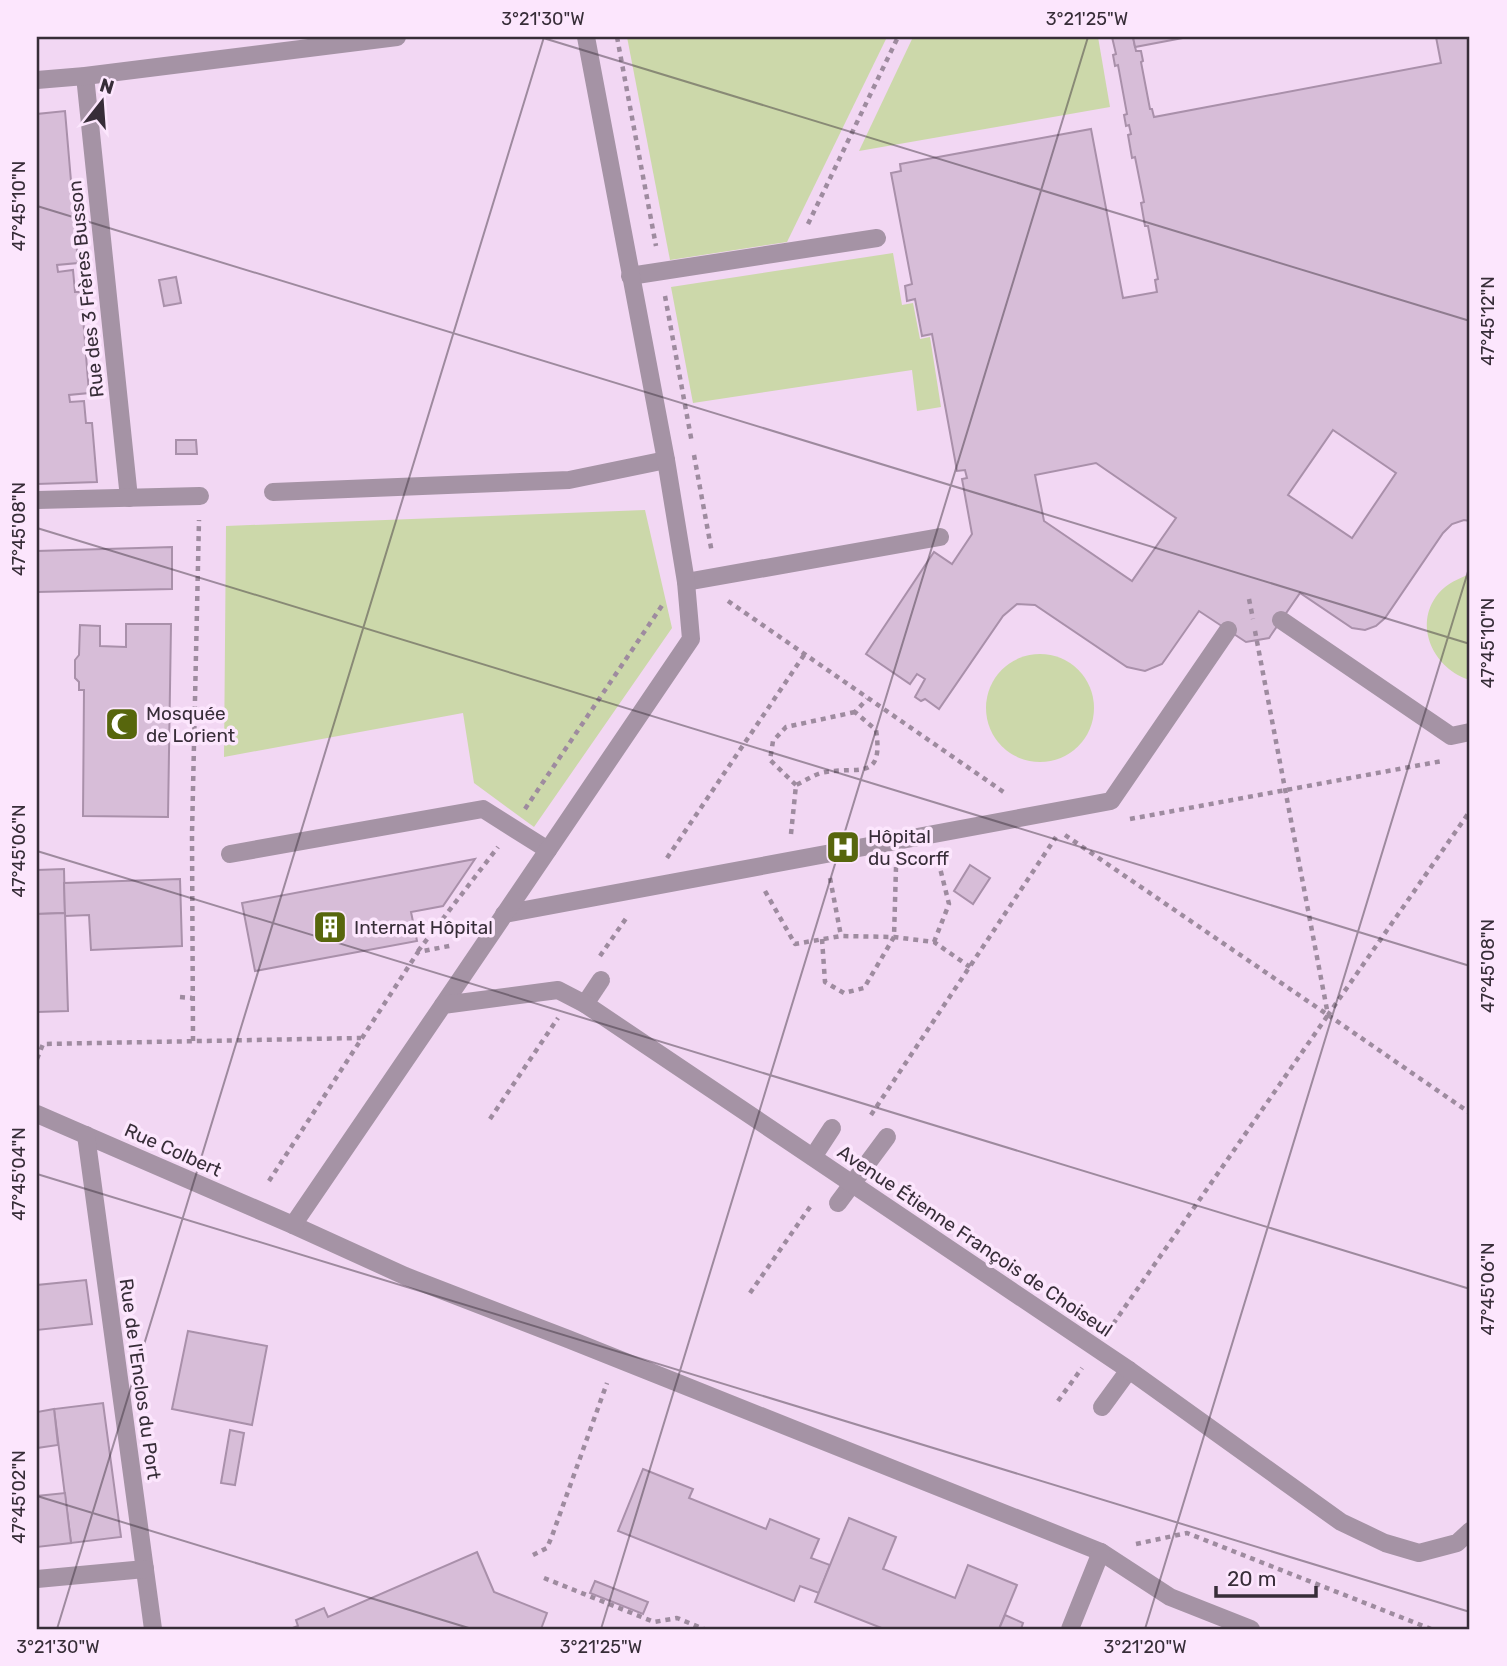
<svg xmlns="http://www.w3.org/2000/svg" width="1507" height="1666" viewBox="0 0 1507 1666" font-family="Rubik,sans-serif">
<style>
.green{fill:#ccd8aa}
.building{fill:#d7bdd8;stroke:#a990aa;stroke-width:2;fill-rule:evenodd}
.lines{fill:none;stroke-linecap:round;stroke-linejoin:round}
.path{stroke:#9e8b9f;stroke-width:4.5;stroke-dasharray:5 5;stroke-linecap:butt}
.lane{stroke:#a593a5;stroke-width:18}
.street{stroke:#a593a5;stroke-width:18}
.ticks{fill:none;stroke:#372d38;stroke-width:2;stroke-opacity:0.45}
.labels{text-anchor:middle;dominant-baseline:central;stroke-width:7;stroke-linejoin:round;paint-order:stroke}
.street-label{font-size:19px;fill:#372d38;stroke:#fce6fd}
.poi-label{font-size:19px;fill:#372d38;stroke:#fce6fd;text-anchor:start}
.neatline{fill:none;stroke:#372d38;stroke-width:2.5}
.ticks-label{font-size:18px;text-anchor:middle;fill:#372d38}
</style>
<rect width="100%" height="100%" fill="#f2d7f3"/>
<g class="green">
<polygon points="627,37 887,37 787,242 670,260"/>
<polygon points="913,37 1098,37 1110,107 859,151"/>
<polygon points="893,253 902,305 913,303 920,339 930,337 941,407 917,411 912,370 693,403 671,287"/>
<polygon points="645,510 672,628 534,827 474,783 463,713 224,757 226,526"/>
<path d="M1470,574V680C1435,670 1412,626 1438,594C1447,583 1458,579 1470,574Z"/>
<circle cx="1040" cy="708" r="54"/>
</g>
<g class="building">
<path d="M1112,37H1133L1136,51H1141L1143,61L1141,62L1150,109H1152L1154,117L1441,63L1436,37H1470V521L1464,520L1452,524L1443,533L1385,618L1376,626L1365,630L1352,628L1300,593L1269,638L1246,642L1199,611L1162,664L1145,671L1127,667L1035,605L1017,604L1003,616L939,709L925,699L921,701L915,697L925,679L917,674L910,684L866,654L934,552L952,564L972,534L962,479L967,478L965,470L957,471L932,334L922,336L915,299L907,301L905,286L912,284L891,173L901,171L900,164L1091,129L1123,298L1157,292L1155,280L1158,279L1148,226H1145L1141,203L1144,202L1135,157L1132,158L1128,135L1131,134L1129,125L1126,126L1124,115L1127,114L1118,65L1115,66L1113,55L1116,54ZM1333,430L1396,473L1352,538L1288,495ZM1096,463L1176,518L1132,581L1044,521L1035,475Z"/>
<polygon points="1133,37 1188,37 1135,47"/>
<polygon points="65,111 78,263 57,265 58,272 73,270 75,292 81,292 89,393 69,395 70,402 84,401 86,423 92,423 97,482 37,484 37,114"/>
<polygon points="176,277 181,303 164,306 159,280"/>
<polygon points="176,440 196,440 197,454 176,454"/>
<polygon points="172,547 172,589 37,592 37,551"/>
<polygon points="126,624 171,624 168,817 83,816 84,690 79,690 79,682 75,678 75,660 79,655 80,625 100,626 100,646 126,647"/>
<polygon points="475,859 443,906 411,912 417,941 255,971 242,903"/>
<polygon points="970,865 990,878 973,904 954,891"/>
<polygon points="64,869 65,913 37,914 37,870"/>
<polygon points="180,879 182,946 91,950 89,915 65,916 64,883"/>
<polygon points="65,913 68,1011 37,1012 37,914"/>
<polygon points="86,1280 92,1324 37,1330 37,1285"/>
<polygon points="188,1331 267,1346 252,1425 172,1409"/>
<polygon points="103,1403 121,1537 71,1543 54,1409"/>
<polygon points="54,1409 58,1445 37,1448 37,1412"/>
<polygon points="230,1430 244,1433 235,1485 221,1483"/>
<polygon points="643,1469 693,1489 689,1498 766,1529 770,1519 819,1539 811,1558 830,1565 819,1593 800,1586 794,1601 618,1531"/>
<polygon points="65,1493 71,1543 37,1547 37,1496"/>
<polygon points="849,1518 896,1537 883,1569 955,1598 968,1565 1017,1585 999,1629 884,1629 815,1602"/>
<polygon points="477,1552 494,1592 547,1613 541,1629 290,1629 298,1626 296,1620 324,1608 328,1617"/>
<polygon points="595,1581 648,1602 643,1614 590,1593"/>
<polygon points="1005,1615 1023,1623 1021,1629 999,1629"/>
</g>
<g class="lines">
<g class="path">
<polyline points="617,37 656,246"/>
<polyline points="808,224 898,37"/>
<polyline points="665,296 692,443"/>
<polyline points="694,455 712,553"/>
<polyline points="1249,599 1253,619"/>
<polyline points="728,601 1005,793"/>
<polyline points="1255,631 1328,1015 1470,811"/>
<polyline points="796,785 770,760 773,741 786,727 855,712"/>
<polyline points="525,809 663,604"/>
<polyline points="1130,819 1442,761"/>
<path d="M791,834L796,785C805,781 816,773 826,772C858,766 884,782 876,730L855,712L867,699"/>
<polyline points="1065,835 1328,1015 1111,1327"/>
<polyline points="667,858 804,655"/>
<polyline points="830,878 841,936"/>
<polyline points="765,891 795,944 841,936 894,937 934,942 970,967"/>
<polyline points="822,939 825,982 844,993 864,988 894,937 896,867"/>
<polyline points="934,942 949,904 937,856"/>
<polyline points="418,951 498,847"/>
<polyline points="600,956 627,917"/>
<polyline points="180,997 192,998"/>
<polyline points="1328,1015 1470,1113"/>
<polyline points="193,1041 192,834 199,520"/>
<polyline points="37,1059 43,1044 361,1038"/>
<polyline points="871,1115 1056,837"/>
<polyline points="490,1119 558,1018"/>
<polyline points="269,1181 418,952 454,945"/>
<polyline points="750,1293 812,1204"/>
<polyline points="1058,1401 1082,1368"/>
<polyline points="1136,1544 1187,1533 1431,1629"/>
<polyline points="533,1555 547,1548 552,1536 607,1383"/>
<polyline points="544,1578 654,1622 677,1618 704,1629"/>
</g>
<g class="lane">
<polyline points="630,276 877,238"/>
<polyline points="273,492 569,480 666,460"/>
<polyline points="686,582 940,537"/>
<polyline points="1281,620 1451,736 1470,732"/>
<polyline points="230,854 483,809 548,850"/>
<polyline points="504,914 1111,801 1228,630"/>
<polyline points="585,1004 601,980"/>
<polyline points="443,1005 691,639 686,582 666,460 586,37"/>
<polyline points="813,1157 832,1128"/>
<polyline points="838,1203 887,1137"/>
<polyline points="293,1225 405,1276 568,1339 1101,1552 1170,1597 1251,1629"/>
<polyline points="1102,1407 1129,1370"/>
<polyline points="1070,1629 1101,1552"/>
</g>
<g class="street">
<polyline points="85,76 129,498"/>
<polyline points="37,80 85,76 397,37"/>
<polyline points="37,500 200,496"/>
<polyline points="37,1114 293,1225 443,1005 558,990 585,1004 1129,1370 1341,1522 1385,1543 1419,1553 1457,1543 1470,1531"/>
<polyline points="86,1135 153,1629"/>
<polyline points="37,1579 145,1569"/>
</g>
</g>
<path class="ticks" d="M540,37L1470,321M37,206L1470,644M37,528L1470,966M37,851L1470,1289M37,1174L1470,1612M37,1496L472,1629M57,1629L544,37M601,1629L1088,37M1145,1629L1470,565"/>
<defs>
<g id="mosque-square" transform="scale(1.75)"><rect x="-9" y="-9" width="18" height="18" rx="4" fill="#57660d" stroke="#fce6fd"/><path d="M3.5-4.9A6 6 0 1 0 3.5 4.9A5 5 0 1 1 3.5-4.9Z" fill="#fff"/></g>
<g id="hospital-square" transform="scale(1.75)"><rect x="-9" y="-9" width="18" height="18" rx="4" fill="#57660d" stroke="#fce6fd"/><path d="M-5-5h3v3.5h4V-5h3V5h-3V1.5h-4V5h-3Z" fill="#fff"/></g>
<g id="building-square" transform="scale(1.75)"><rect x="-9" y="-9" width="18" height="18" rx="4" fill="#57660d" stroke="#fce6fd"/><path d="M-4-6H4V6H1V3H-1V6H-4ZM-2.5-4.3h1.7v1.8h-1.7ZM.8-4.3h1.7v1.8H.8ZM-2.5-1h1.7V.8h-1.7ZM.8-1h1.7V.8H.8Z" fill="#fff"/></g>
</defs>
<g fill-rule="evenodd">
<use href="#mosque-square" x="122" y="724"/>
<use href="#hospital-square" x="843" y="847"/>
<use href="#building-square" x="330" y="927"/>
</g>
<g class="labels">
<g class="street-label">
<text transform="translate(86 289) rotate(-96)">Rue des 3 Frères Busson</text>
<text transform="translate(173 1150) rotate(24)">Rue Colbert</text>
<text transform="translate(975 1241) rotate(34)">Avenue Étienne François de Choiseul</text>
<text transform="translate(140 1379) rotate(82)">Rue de l'Enclos du Port</text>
</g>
<g class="poi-label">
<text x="146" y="713">Mosquée<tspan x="146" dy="22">de Lorient</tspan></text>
<text x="868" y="836">Hôpital<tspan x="868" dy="22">du Scorff</tspan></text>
<text x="354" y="927">Internat Hôpital</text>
</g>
</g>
<rect width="1507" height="1666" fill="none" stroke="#fce6fd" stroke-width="77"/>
<g transform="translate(102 102) rotate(17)" stroke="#fce6fd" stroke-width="5" paint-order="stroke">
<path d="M0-5L12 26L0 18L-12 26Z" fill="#372d38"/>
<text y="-10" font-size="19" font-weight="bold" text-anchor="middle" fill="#372d38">N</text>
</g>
<path d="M1216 1586v10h100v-10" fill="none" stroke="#372d38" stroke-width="3.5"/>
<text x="1227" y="1586" font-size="21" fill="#372d38" stroke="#fce6fd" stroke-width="5" paint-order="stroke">20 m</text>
<rect x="38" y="38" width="1430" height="1590" class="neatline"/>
<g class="ticks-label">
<text x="543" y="25">3°21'30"W</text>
<text x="1087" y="25">3°21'25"W</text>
<text transform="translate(19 206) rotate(-90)" y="6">47°45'10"N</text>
<text transform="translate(1488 321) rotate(-90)" y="6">47°45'12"N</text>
<text transform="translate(19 529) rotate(-90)" y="6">47°45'08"N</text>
<text transform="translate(1488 643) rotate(-90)" y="6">47°45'10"N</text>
<text transform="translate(19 851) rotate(-90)" y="6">47°45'06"N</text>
<text transform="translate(1488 966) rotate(-90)" y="6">47°45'08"N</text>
<text transform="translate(19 1174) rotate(-90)" y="6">47°45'04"N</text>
<text transform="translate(1488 1289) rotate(-90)" y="6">47°45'06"N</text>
<text transform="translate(19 1497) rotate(-90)" y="6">47°45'02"N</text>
<text x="58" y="1653">3°21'30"W</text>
<text x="601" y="1653">3°21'25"W</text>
<text x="1145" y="1653">3°21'20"W</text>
</g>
</svg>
